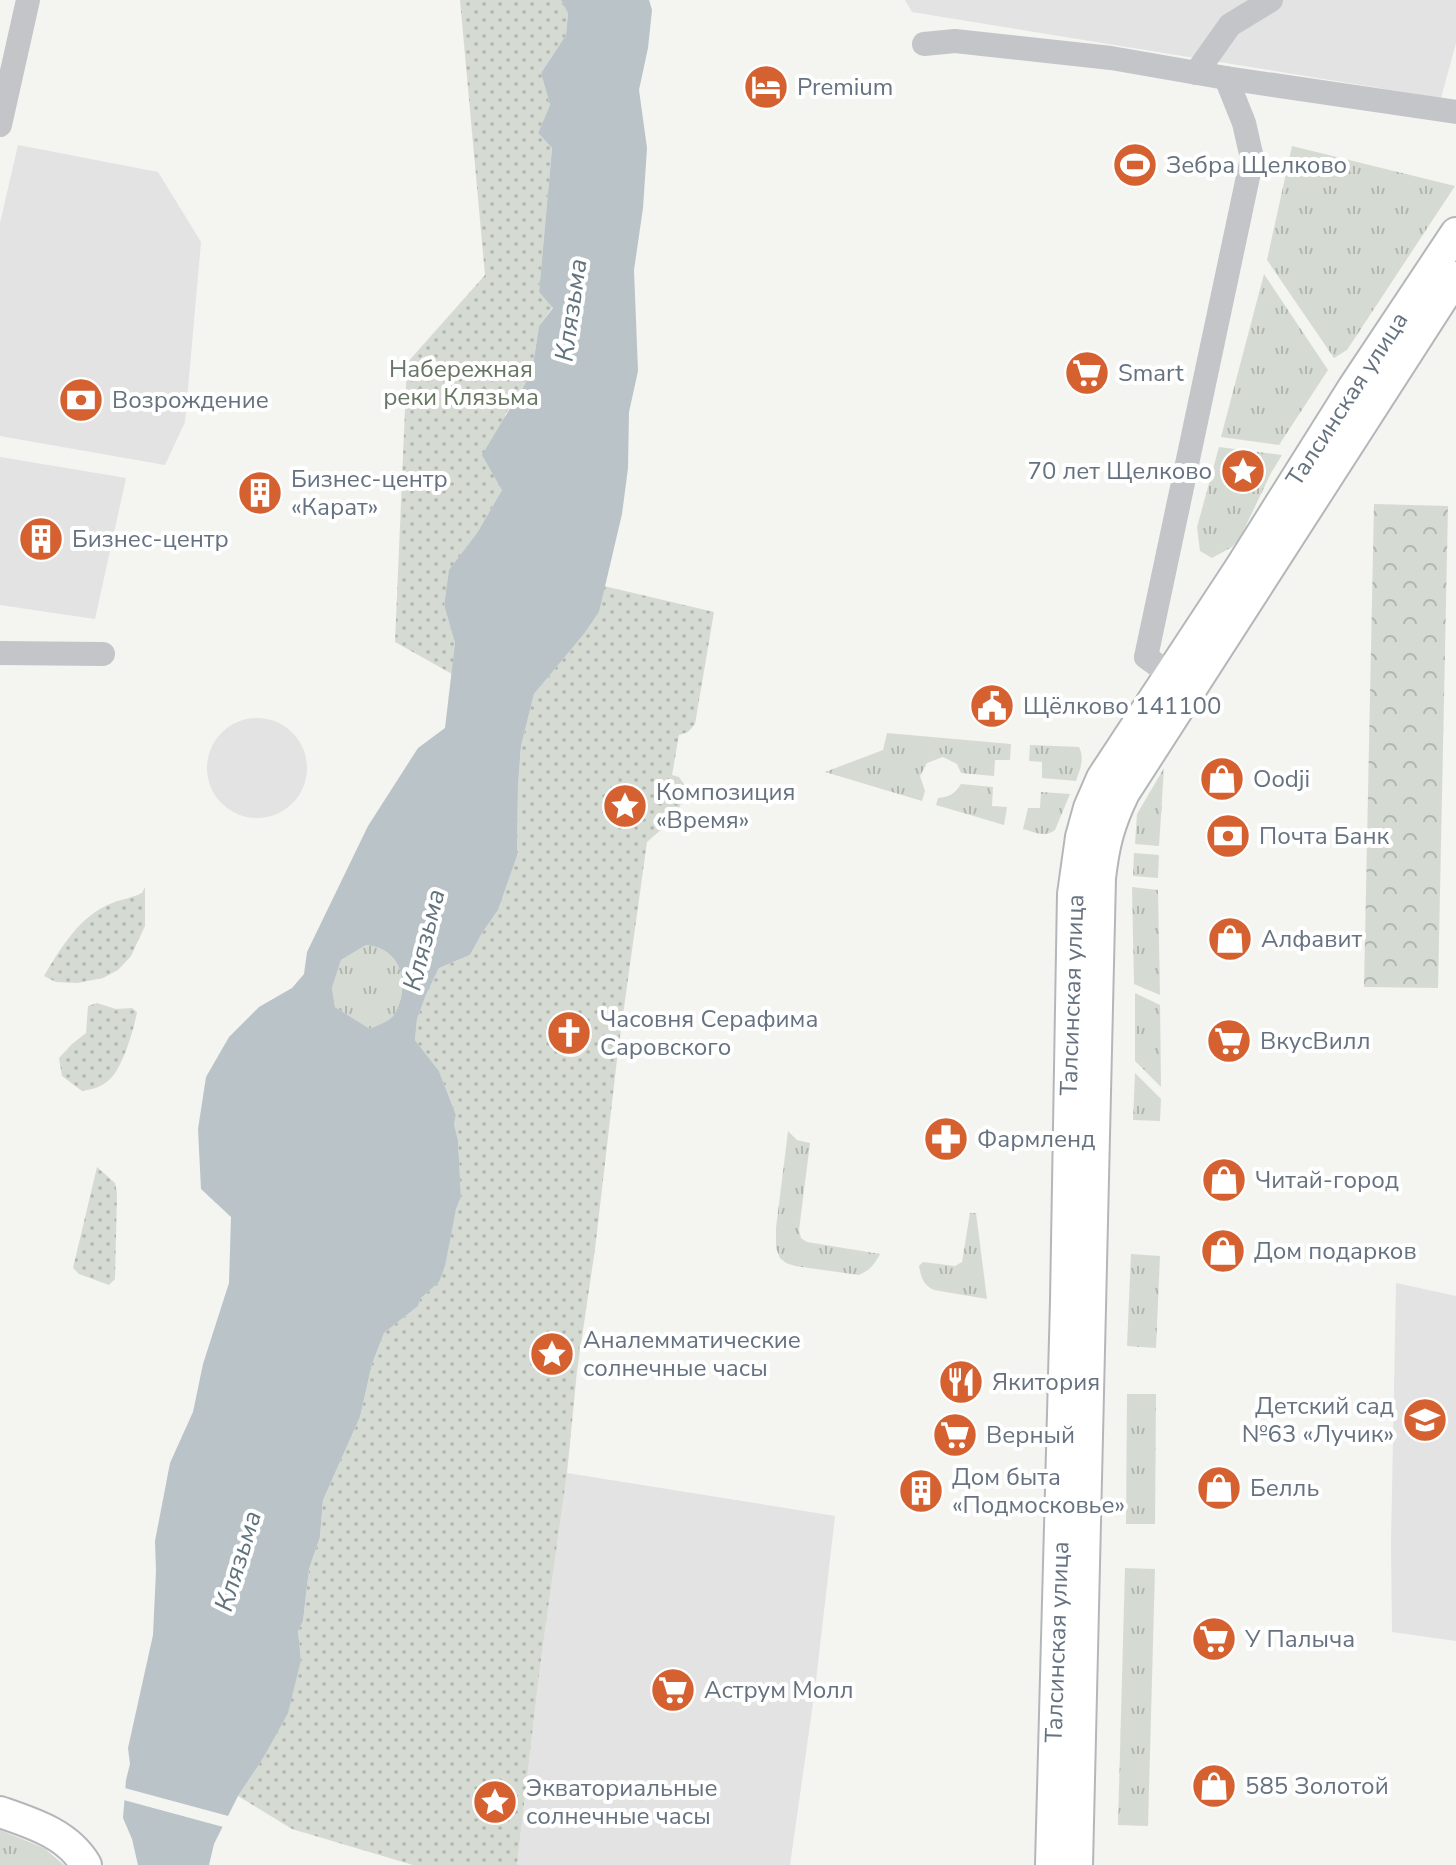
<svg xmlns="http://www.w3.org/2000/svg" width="1456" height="1865" viewBox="0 0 1456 1865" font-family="'Nunito Sans',sans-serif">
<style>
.built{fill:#e2e3e2}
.grass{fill:url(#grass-tufts)}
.forest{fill:url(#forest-crowns)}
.park{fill:url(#park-dots);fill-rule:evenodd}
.water{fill:#bac3c8;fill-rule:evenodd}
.pier{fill:#f4f4f1}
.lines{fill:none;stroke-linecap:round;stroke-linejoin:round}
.major-casing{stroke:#b4b7ba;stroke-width:34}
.minor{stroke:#c3c5c9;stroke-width:24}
.major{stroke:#fff;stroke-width:30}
.labels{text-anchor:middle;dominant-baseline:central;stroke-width:8;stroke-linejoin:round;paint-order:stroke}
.poi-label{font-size:24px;fill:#667280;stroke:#fff;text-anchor:start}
.park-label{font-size:24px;fill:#677764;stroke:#fff}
.street-label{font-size:24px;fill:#667280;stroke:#fff}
.water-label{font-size:26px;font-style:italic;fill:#61737d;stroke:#fff}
</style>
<defs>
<pattern id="grass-tufts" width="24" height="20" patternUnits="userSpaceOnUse" patternTransform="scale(2)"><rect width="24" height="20" fill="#d5dbd2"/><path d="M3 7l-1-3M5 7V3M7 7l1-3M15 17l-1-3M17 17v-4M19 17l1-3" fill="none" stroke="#b1b6b0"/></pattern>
<pattern id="forest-crowns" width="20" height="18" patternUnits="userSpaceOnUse" patternTransform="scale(2)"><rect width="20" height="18" fill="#d5dbd2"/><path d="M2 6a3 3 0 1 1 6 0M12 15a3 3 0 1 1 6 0" fill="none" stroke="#b1b6b0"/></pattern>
<pattern id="park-dots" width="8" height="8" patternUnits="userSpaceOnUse" patternTransform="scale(2)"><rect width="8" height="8" fill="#d5dbd2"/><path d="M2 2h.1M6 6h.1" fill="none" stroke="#b1b6b0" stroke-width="1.8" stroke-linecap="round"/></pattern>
</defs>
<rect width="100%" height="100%" fill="#f4f4f1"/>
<g class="built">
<polygon points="905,0 1456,0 1456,43 1441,98 912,12"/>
<polygon points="18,145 158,172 201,242 185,422 165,465 0,436 0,223"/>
<polygon points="0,457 126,478 95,619 0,605"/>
<circle cx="257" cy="768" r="50"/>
<polygon points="1396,1283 1456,1296 1456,1641 1392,1632 1391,1544"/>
<polygon points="567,1473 835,1516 815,1689 790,1865 517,1865 540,1667"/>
</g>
<g class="grass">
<polygon points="1292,146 1455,186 1347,350 1334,358 1267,260"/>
<polygon points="1264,274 1328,370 1279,445 1221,437"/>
<polygon points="1219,447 1282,455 1271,473 1240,538 1232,547 1212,558 1200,551 1197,527"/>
<polygon points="887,733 1011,744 1010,760 995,760 994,776 961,773 957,764 943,757 927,763 920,776 925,791 922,801 825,772 883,750"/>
<path d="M1030,745L1079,747C1085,759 1080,769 1076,781L1042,778V762L1029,761Z"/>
<polygon points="1164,768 1159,846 1135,844 1137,814"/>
<path d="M961,784L993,787L992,806L1007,807L1004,825L936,805L938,798C949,797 955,794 961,784Z"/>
<path d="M1041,792L1070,794L1055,830C1046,838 1034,832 1023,829L1028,808H1040Z"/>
<polygon points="1134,853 1159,855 1158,878 1133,876"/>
<polygon points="1132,887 1158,890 1160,995 1134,984"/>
<path d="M366,945C371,946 375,946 379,948C406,958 408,995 393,1016C388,1022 377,1025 370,1029L335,1007L332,988L341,960Z"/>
<polygon points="1135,993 1160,1005 1161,1087 1135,1061"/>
<polygon points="1135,1073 1161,1099 1160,1121 1133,1120"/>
<path d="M788,1131L797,1140L810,1143L799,1230L801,1238L807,1242L880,1254C874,1265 870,1270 859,1275L795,1266L786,1263L780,1258L776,1248V1228Z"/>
<path d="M970,1213H976L987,1299L934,1290C923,1285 921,1277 919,1266L923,1262L955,1266L962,1262Z"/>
<polygon points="1131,1254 1160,1256 1156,1348 1127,1346"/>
<polygon points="1127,1394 1156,1394 1155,1524 1126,1524"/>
<polygon points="1125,1568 1155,1569 1148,1826 1118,1825"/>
<polygon points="0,1830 44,1848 64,1865 0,1865"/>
</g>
<polygon class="forest" points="1374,504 1448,506 1438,988 1364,987"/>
<g class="park">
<polygon points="460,0 561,0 568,12 566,35 541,73 550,105 538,133 552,148 539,292 553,307 539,326 532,372 505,415 502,490 477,533 449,571 444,605 455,643 452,674 395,642 407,363 485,275"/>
<path d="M604,586L714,612L695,724L688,732L679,735L672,775L679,777L684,784C686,811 666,825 647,842L618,1051L595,1249L577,1371L567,1473L540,1667L517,1865H413L292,1829L238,1796L262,1760L301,1660L298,1631L303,1621L309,1569L320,1537L323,1500L360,1417L372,1364L384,1333L418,1306L420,1299L439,1282L456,1209L461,1197L458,1140L454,1124L456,1115L439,1071L415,1040L417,1019L426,995L439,968L470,955L482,933L498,910L517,856L518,786L521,746L534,694L584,634L599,612ZM566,1015C567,1015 578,1017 579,1017C588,1022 593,1035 589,1044C574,1079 521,1035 566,1015Z"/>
<path d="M145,887V926L131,956L118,970L103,978L77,983L56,982L44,976C61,948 79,916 112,903C122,899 132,898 142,893Z"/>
<path d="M97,1003L116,1009L132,1008L137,1012C134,1029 123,1066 111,1078C103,1087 93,1089 82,1091L62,1076L59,1058L72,1044L86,1033L88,1006Z"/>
<polygon points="97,1167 115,1183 117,1193 115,1279 109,1285 79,1274 73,1268"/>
</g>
<path class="water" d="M561,0H649L652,10L648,48L639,90L647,148L643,208L634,270L638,371L629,412L628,468L622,514L599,612L584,634L534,694L521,746L518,786L517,856L498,910L482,933L470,955L439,968L426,995L417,1019L415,1040L439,1071L456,1115L454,1124L458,1140L461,1197L456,1209L445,1266L439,1282L420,1299L418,1306L384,1333L372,1364L360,1417L323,1500L320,1537L309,1569L303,1621L298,1631L301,1660L288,1713L262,1760L238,1796L214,1844L209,1865H138L132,1839L123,1818L126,1780L130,1764L128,1748L153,1635L156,1571L155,1541L170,1463L193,1412L203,1364L229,1283L231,1217L201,1189L198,1129L206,1077L229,1037L259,1007L292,988L304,974L307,952L368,826L418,748L445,728L455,643L444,605L449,570L477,533L502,490L482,455L532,372L539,326L553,308L539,292L552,148L538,133L550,105L541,73L566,35L568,13ZM366,945C370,946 375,946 379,948C406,958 408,995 393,1016C388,1022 377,1025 370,1029L335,1007L332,988L341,960Z"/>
<polygon class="pier" points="121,1787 232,1817 227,1828 120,1799"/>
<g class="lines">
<g class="major-casing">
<g id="major">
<path d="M0,1812C32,1823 68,1834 86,1865"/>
<polyline points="1051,1865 1066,1301 1073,894 1081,837 1089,808 1102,778 1240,568 1353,388 1456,233"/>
<path d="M1077,1865L1100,878C1104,844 1109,824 1124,793L1456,277"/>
</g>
</g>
<g class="minor">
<polyline points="924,44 955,41 1111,58 1226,78 1456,112"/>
<polyline points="1196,73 1230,25 1271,0"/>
<polyline points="0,125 28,0"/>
<polyline points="0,653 103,654"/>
<polyline points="1185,685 1146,657 1252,158 1244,123 1226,78"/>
</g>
<use href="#major" class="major"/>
</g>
<defs>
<g id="hotel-disc" transform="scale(2.3)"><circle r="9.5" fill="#d56030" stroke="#fff"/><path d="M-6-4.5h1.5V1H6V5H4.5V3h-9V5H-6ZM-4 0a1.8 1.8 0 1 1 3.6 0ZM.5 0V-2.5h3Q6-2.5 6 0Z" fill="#fff"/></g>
<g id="stadium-disc" transform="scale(2.3)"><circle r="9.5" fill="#d56030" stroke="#fff"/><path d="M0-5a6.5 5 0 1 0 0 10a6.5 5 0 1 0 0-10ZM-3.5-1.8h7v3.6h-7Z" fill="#fff"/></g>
<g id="supermarket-disc" transform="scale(2.3)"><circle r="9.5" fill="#d56030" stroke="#fff"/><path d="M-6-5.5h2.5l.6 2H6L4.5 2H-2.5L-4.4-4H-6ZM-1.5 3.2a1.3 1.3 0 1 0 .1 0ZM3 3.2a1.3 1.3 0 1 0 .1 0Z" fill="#fff"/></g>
<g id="bank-disc" transform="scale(2.3)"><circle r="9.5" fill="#d56030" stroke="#fff"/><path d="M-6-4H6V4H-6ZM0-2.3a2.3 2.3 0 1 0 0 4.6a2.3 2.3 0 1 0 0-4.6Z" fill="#fff"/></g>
<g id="sight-disc" transform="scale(2.3)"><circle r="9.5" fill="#d56030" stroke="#fff"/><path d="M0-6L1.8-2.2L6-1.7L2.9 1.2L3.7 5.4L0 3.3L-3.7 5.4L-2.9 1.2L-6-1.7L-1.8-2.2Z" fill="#fff"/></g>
<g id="building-disc" transform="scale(2.3)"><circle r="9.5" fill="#d56030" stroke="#fff"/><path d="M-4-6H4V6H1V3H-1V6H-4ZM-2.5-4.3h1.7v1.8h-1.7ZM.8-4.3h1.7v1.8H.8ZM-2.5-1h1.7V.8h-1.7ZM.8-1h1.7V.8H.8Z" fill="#fff"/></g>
<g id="civic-disc" transform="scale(2.3)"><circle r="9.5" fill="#d56030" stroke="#fff"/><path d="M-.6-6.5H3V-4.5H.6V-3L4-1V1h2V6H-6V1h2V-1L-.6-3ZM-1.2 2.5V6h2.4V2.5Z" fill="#fff"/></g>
<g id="shop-disc" transform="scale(2.3)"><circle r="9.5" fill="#d56030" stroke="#fff"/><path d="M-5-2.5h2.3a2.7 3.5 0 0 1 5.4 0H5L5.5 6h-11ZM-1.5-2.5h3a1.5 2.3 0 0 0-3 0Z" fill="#fff"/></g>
<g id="church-disc" transform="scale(2.3)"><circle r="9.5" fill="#d56030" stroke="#fff"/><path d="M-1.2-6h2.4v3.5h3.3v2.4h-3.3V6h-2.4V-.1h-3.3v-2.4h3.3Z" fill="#fff"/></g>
<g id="pharmacy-disc" transform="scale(2.3)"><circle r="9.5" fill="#d56030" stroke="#fff"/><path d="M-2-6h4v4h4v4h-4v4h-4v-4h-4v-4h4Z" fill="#fff"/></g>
<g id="restaurant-disc" transform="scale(2.3)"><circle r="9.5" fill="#d56030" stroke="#fff"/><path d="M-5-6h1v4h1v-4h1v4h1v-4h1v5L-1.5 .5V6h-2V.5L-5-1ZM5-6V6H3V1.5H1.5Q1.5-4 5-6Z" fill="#fff"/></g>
<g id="school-disc" transform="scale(2.3)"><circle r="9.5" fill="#d56030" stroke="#fff"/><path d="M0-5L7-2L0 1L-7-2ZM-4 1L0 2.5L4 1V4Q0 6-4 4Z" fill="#fff"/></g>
</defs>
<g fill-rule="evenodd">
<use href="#hotel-disc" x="766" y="87"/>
<use href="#stadium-disc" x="1135" y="165"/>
<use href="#supermarket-disc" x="1087" y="373"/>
<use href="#bank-disc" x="81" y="400"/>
<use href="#sight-disc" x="1243" y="471"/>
<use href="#building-disc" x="260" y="493"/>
<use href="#building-disc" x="41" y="539"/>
<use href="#civic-disc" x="992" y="706"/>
<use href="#shop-disc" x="1222" y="779"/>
<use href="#sight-disc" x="625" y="806"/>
<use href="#bank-disc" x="1228" y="836"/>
<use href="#shop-disc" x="1230" y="939"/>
<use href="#church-disc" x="569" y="1033"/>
<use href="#supermarket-disc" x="1229" y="1041"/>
<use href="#pharmacy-disc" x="946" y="1139"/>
<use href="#shop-disc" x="1224" y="1180"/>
<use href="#shop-disc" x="1223" y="1251"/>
<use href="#sight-disc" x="552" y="1354"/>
<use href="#restaurant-disc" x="961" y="1382"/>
<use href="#school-disc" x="1425" y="1420"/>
<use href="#supermarket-disc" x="955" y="1435"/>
<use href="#shop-disc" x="1219" y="1488"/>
<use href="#building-disc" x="921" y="1491"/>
<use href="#supermarket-disc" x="1214" y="1639"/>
<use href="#supermarket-disc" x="673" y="1690"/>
<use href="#shop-disc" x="1214" y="1786"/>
<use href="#sight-disc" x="495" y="1802"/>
</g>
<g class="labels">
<g class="poi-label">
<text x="797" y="87">Premium</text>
<text x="1166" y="165">Зебра Щелково</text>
<text x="1118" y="373">Smart</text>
<text x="112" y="400">Возрождение</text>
<text x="1212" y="471" text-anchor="end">70 лет Щелково</text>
<text x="291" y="479">Бизнес-центр<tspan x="291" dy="28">«Карат»</tspan></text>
<text x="72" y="539">Бизнес-центр</text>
<text x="1023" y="706">Щёлково 141100</text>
<text x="1253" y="779">Oodji</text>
<text x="656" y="792">Композиция<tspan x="656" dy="28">«Время»</tspan></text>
<text x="1259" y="836">Почта Банк</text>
<text x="1261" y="939">Алфавит</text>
<text x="600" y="1019">Часовня Серафима<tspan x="600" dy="28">Саровского</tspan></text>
<text x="1260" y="1041">ВкусВилл</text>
<text x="977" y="1139">Фармленд</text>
<text x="1255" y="1180">Читай-город</text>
<text x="1254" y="1251">Дом подарков</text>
<text x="583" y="1340">Аналемматические<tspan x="583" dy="28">солнечные часы</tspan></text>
<text x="992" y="1382">Якитория</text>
<text x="1394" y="1406" text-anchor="end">Детский сад<tspan x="1394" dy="28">№63 «Лучик»</tspan></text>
<text x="986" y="1435">Верный</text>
<text x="952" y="1477">Дом быта<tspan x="952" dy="28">«Подмосковье»</tspan></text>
<text x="1250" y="1488">Белль</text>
<text x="1245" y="1639">У Палыча</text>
<text x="704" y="1690">Аструм Молл</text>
<text x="1245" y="1786">585 Золотой</text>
<text x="526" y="1788">Экваториальные<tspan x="526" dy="28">солнечные часы</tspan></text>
</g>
<g class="park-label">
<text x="461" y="369">Набережная<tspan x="461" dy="28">реки Клязьма</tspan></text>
</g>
<g class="street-label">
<text transform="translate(1347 399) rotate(-57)">Талсинская улица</text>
<text transform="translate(1072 995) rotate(-88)">Талсинская улица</text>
<text transform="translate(1057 1642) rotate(-88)">Талсинская улица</text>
</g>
<g class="water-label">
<text transform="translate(571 310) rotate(-82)">Клязьма</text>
<text transform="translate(424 940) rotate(-76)">Клязьма</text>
<text transform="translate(238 1561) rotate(-73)">Клязьма</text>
</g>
</g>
</svg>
